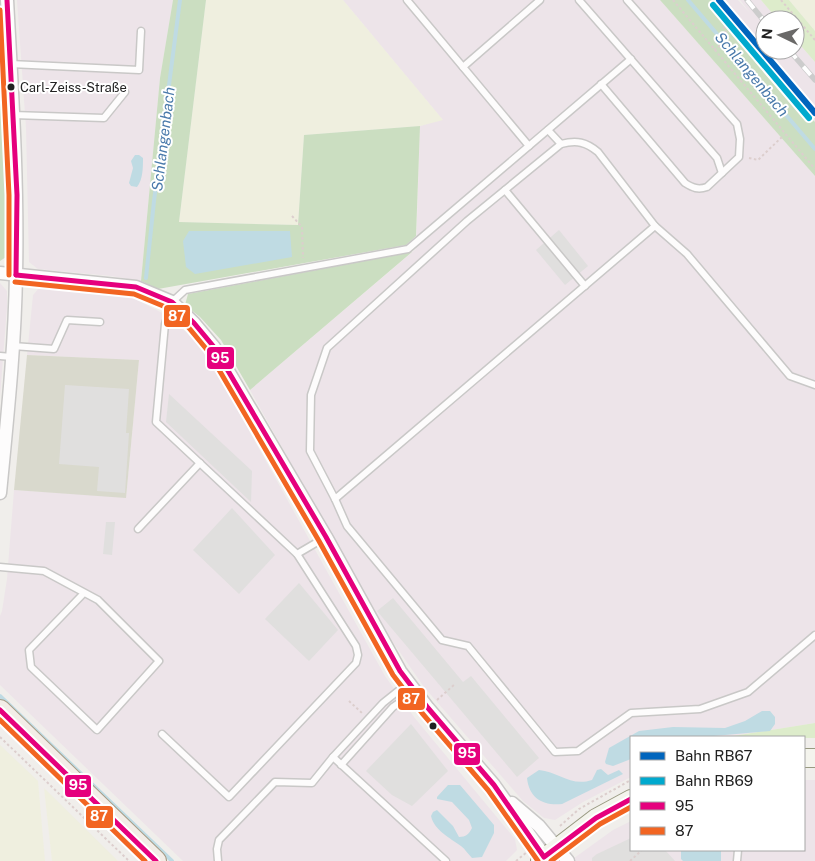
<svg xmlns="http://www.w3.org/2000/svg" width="815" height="861" viewBox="0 0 815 861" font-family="'Public Sans',sans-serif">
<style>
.industrial{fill:#ede4e9}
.construction{fill:#d9d9cd}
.farmland{fill:#efefdf}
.grass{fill:#ddeccb}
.forest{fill:#cbdec1}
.parking{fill:#e0dfde}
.water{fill:#bfdbe3}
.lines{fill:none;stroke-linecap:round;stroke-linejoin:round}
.stream{stroke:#bfdbe3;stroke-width:4}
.lane-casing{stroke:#c9c8c7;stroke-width:9}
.street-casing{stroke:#c9c8c7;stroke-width:15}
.secondary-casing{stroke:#999a82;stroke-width:20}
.primary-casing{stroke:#a79c86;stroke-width:22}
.path{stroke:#dccecd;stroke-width:2;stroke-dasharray:2.5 2.5;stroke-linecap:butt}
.lane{stroke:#fdfcfc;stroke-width:6}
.street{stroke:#fdfcfc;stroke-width:12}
.secondary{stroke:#f4f4ed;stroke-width:18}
.primary{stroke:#f3ede7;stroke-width:20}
.rail-casing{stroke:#ccc;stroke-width:5.5}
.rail{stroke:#fff;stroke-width:4;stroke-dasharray:11;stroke-linecap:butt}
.bus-1-casing{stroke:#fff;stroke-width:9}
.bus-2-casing{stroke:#fff;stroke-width:9}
.bus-1{stroke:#e5007d;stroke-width:5}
.bus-2{stroke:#f26522;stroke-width:5}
.rail-1-casing{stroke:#fff;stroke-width:10}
.rail-2-casing{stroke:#fff;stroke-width:10}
.rail-1{stroke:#0065bd;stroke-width:6}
.rail-2{stroke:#00a9ce;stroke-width:6}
.bus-dot{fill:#222;stroke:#fff;stroke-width:2}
.labels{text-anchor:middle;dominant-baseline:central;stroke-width:4;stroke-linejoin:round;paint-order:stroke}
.bus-label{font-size:13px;fill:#222;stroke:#fff;text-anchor:start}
.water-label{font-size:15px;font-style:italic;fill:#4a7aab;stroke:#fff}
.line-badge{stroke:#fff;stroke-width:2}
.badge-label{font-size:14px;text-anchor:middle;font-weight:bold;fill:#fff}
</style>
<rect width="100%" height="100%" fill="#f0eeeb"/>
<g class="industrial">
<polygon points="17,0 173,0 160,78 141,281 111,276 38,269 29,262 26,128"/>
<polygon points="343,0 660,0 815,176 815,723 727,737 631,737 631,777 583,802 555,820 544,818 523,801 424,687 383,628 250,390 416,249 420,126 442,119"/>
<polygon points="713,0 738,0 750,13 740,0 761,0 778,20 765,20 765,50 795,50 795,39 815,62 815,122"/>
<polygon points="0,283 7,291 7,307 0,397"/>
<polygon points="40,287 122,292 166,315 186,332 206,353 385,676 414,717 515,839 517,850 506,861 183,861 0,685 0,616 2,611 7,579 14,490 126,497 139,360 27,355 33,295"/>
<polygon points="804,780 815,780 815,861 570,861 613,830 631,821 631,850 804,850"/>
</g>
<polygon class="construction" points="27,355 139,360 126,498 14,490"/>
<g class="farmland">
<polygon points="206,0 343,0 443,120 420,126 304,135 298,225 179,222"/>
<polygon points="789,0 815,0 815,31"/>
<polygon points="0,745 38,781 45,861 0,861"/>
<polygon points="44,788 118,861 52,861"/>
</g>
<g class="grass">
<polygon points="761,0 789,0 815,31 815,62 795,39 795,20 778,20"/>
<polygon points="815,723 815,738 727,737"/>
</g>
<g class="forest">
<polygon points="173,0 206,0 179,222 298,225 304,135 420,126 416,236 406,245 158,289 141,281 160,78"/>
<polygon points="660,0 713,0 815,122 815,176"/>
<polygon points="0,57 9,249 6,257 0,261"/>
<polygon points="412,252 250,390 221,340 200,317 185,305 188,294"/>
</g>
<g class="parking">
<polygon points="559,230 588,266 565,285 536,250"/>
<polygon points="65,385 129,389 126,433 129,433 125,493 97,491 99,467 59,464"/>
<polygon points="169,394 252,471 251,502 166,422"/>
<polygon points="232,508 275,555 239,594 193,550"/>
<polygon points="106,522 115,522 112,555 103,554"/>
<polygon points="299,583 338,630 309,661 265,619"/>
<polygon points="393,598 463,682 471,676 539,758 517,777 377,611"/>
<polygon points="411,724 448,771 412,806 392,795 366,771"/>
<polygon points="631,838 631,850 665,850 675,861 592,861 592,858 597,854"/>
</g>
<g class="water">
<path d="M135,155H139L143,158C143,167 143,180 137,187L131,186L129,183L133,168L131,161Z"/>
<polygon points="189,231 290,231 292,257 195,274 186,267 183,241"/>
<polygon points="762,711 770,711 775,717 775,724 770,731 703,737 631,737 631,759 613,766 606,764 605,762 609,748 639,731 673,727 725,728 745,721"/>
<path d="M601,769L608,775L619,770L623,774L562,804C543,806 529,798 527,778L539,770C559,772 571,787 592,780L597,770Z"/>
<path d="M448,785H460L494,825V833L482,857L472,858C468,854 465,849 461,846C450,838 434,830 431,816L433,812L437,810L453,826L459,837C466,837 469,834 472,828L469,820L452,802L437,799V797Z"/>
<polygon points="681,850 721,850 721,861 683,861 681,859"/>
</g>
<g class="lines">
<g class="stream">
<polyline points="688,0 815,149"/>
<polyline points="146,278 154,201 180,0"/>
<polyline points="0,696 172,861"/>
</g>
<g class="lane-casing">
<g id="lane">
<polyline points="407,0 529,146"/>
<polyline points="579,0 717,158 722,173"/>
<polyline points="10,64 139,70 141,31"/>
<polyline points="463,67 540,0"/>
<path d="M601,84L685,183C693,188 698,190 707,187L739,157L740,139L737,124L627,0"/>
<polyline points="13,115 104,118 125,92"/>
<polyline points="548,130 561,144"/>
<polyline points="505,190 585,286"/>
<polyline points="13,346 54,349 67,320 100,322"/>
<polyline points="0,356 12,357"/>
<path d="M815,385L790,376L687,254L655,226L598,152C586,142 577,140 561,144L467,221L327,348L311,395L310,451L335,499L347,526L442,640L468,646L555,752L578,751L631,713L700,709L748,692L815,635"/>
<polyline points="335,499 655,226"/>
<polyline points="138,529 200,463"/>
<polyline points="297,554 326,537"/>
<polyline points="0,567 44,571 98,600 159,661 97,730 31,667 29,650 84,593"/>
<polyline points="162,734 229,797 356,663 358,655 356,646 297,554 156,422 165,324 172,302 185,290 408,249 631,59"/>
<polyline points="333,757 446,861"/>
<polyline points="341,765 393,707 415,692"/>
<polyline points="218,861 217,849 219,840 275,782 312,783 333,757 383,703 408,683"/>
<polyline points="737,861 738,850"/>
</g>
</g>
<g class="street-casing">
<g id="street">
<polyline points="0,273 136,287 172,302 194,323 214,347 326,537 400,671 428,708 494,785 548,861"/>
<path d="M0,493C7,420 15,347 16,273C18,182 12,91 7,0"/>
<polyline points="512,803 539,826 568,861"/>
</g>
</g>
<g class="secondary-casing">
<g id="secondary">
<polyline points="804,758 815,758"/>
<polyline points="540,861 596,818 631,799"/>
</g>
</g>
<g class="primary-casing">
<polyline id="primary" points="0,710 156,861"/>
</g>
<g class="path">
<polyline points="673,0 815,169"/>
<polyline points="781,0 815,40"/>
<polyline points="714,50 729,39 724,28 726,22"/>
<polyline points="749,158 758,160 784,135"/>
<polyline points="292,216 302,227 303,258"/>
<polyline points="437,700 455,684"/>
<polyline points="349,701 362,713"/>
<polyline points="0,737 129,861"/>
<polyline points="560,826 579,809 631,780"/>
<polyline points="516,861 527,852"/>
<polyline points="630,861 642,850"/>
</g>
<use href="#lane" class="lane"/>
<use href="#street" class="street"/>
<use href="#secondary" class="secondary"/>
<use href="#primary" class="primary"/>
<g class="rail-casing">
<g id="rail">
<polyline points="747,0 765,22"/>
<polyline points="789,50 815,80"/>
</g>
</g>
<use href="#rail" class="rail"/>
<g class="bus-1-casing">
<g id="bus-1">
<polyline points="7,0 17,195 16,275"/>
<polyline points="16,275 136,287 172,302 194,323 214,347 326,537 400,671 428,708 494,785 544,857 596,818 631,799"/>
<polyline points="0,710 156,861"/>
</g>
</g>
<g class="bus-2-casing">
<g id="bus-2">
<polyline points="0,10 9,195 9,275"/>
<polyline points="15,282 134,294 168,308 189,328 208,351 319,541 393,675 422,713 488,790 538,861"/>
<polyline points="0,720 145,861"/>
<polyline points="551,861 600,824 631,807"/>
</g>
</g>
<use href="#bus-1" class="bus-1"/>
<use href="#bus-2" class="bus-2"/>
<g class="rail-1-casing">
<polyline id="rail-1" points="719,0 815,113"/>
</g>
<g class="rail-2-casing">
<polyline id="rail-2" points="713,5 809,118"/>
</g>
<use href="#rail-1" class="rail-1"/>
<use href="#rail-2" class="rail-2"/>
</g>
<g class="bus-dot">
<circle cx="11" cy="87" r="4.5"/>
<circle cx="433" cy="726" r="4.5"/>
</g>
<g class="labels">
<g class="bus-label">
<text x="20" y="87">Carl-Zeiss-Straße</text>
</g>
<g class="water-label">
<text transform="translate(752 74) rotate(50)">Schlangenbach</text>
<text transform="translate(163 139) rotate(-83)">Schlangenbach</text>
</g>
</g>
<g class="line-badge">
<rect x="163" y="304" width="28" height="24" rx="5" fill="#f26522"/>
<rect x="206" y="346" width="29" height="24" rx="5" fill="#e5007d"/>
<rect x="397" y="687" width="29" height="24" rx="5" fill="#f26522"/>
<rect x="453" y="742" width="28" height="24" rx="5" fill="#e5007d"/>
<rect x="64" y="774" width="28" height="24" rx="5" fill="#e5007d"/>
<rect x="85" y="805" width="29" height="24" rx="5" fill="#f26522"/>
</g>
<g class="badge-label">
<text x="177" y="321">87</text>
<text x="220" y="363">95</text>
<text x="411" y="704">87</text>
<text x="467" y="758">95</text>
<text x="78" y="790">95</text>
<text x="99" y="821">87</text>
</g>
<rect x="630" y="736" width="175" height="115" fill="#ffffff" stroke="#a7a7a7"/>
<rect x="640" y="752" width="25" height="8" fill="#0065bd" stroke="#a7a7a7"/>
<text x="675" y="761" font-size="15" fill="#222222">Bahn RB67</text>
<rect x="640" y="777" width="25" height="8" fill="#00a9ce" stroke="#a7a7a7"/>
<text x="675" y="786" font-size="15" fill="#222222">Bahn RB69</text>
<rect x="640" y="802" width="25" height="8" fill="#e5007d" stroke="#a7a7a7"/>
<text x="675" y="811" font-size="15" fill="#222222">95</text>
<rect x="640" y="827" width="25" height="8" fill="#f26522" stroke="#a7a7a7"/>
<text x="675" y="836" font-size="15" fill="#222222">87</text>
<g transform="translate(780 35) rotate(275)"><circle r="24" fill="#ffffff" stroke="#a7a7a7"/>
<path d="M0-4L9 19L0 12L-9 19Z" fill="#6a6968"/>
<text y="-8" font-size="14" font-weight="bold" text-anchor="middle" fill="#222222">N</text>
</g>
</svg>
